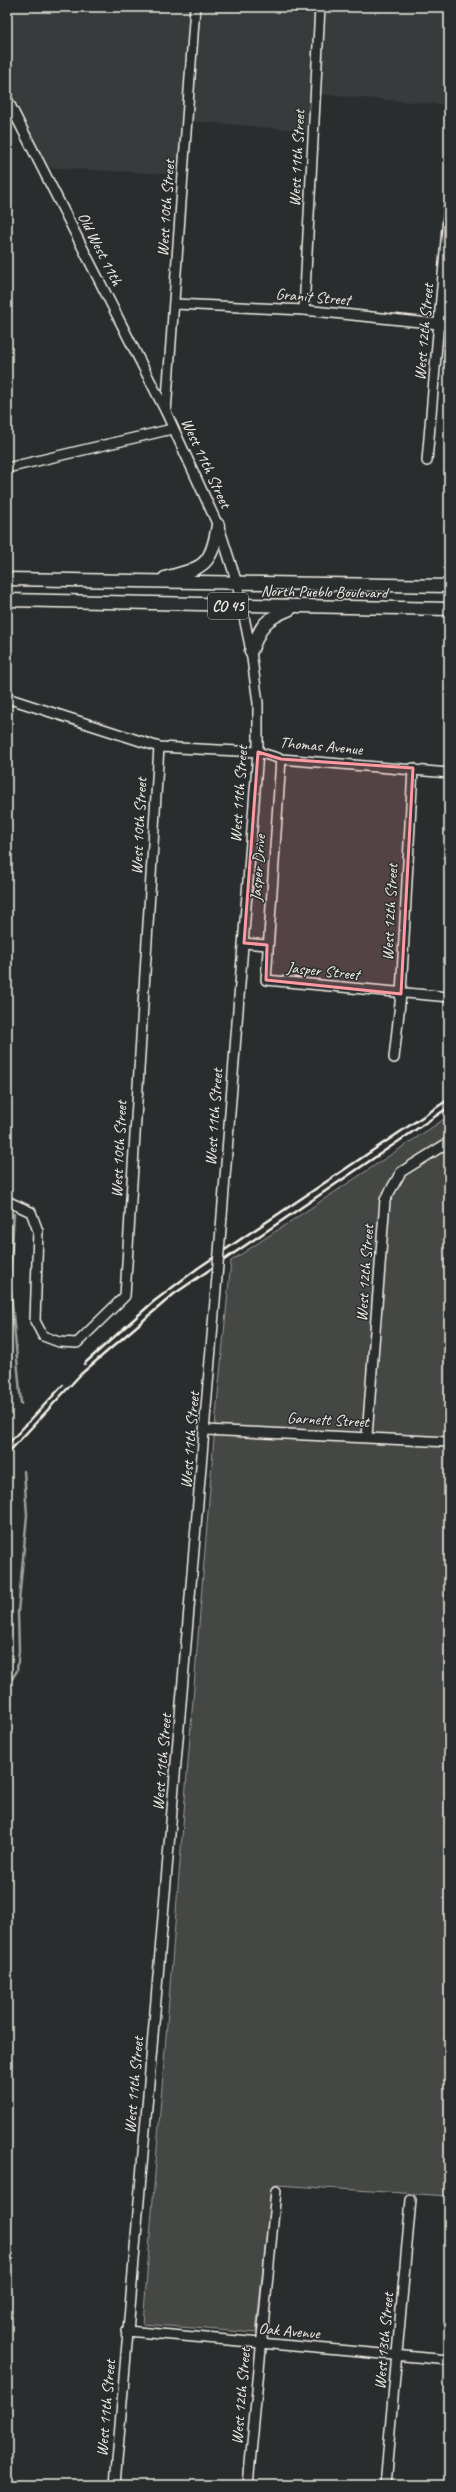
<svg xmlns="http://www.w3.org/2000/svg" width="456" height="2492" viewBox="0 0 456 2492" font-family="Caveat,sans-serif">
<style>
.built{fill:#373a3a}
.green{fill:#444645;stroke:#9c9c96}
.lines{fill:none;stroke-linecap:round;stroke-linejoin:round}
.stream{stroke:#9f9f9a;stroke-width:2.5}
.minor-casing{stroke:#f4f1e8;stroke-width:12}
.major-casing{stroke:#f4f1e8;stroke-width:15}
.minor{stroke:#2a2d2e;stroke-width:9}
.major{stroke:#2a2d2e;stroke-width:12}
.rail{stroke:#f4f1e8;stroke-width:2.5}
.minor-bridge-casing{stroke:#f4f1e8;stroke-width:12;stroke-linecap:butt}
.minor-bridge{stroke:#2a2d2e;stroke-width:9}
.marked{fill:#ff9aa2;fill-opacity:0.2;stroke:#ff9aa2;stroke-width:3;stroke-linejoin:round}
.labels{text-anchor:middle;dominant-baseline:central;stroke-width:3;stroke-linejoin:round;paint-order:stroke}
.shield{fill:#2a2d2e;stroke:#b7b6b0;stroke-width:1}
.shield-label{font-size:15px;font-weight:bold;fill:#f4f1e8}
.street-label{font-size:16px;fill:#f4f1e8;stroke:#2a2d2e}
</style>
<rect width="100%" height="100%" fill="#2a2d2e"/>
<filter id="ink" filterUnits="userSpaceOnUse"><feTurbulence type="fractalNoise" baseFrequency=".025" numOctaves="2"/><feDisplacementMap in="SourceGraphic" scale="8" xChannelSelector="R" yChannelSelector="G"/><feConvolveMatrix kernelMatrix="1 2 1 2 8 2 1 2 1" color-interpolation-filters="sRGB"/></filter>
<g filter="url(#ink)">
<polygon class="built" points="7,7 449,7 449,105 315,94 313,131 188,121 184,175 41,167 7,99"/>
<polygon class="green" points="449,1116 449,2196 277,2185 271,2191 256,2333 143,2324 215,1425 231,1261"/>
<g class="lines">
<g class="stream">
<polyline points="14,1214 10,1280 21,1404"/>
<polyline points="7,1686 17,1671 19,1650 18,1612 27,1515 24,1471"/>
</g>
<g class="minor-casing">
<g id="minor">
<polyline points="7,99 166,412 220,530 237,583 251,651 258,703 258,752 222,1216"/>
<polyline points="175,304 304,310 449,325"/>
<polyline points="304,310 320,7"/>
<polyline points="166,412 195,7"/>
<polyline points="427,461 449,205"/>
<polyline points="7,468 172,429"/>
<polyline points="7,698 159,747 258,752 281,759 449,773"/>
<polyline points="281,759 266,980 449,997"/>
<polyline points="244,943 267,945"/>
<polyline points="394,1058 401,994 413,768"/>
<polyline points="7,1201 31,1212 38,1231 35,1321 43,1336 59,1342 77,1343 125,1296 159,747"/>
<polyline points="206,1430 449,1442"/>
<polyline points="367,1436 385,1200 401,1172 449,1142"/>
<polyline points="127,2331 449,2360"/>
<polyline points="115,2485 215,1301"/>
<polyline points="248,2485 276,2191"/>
<polyline points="385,2485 411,2200"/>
</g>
</g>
<g class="major-casing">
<g id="major">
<path d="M165,578C204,567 211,567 218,525"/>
<polyline points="7,579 449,586"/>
<polyline points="7,600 449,609"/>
<path d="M251,651C262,625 263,620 290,609"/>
</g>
</g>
<use href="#minor" class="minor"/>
<use href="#major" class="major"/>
<g class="rail">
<polyline points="84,1364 153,1302 198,1268 449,1099"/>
<polyline points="7,1445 63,1385"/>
<polyline points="7,1454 81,1374 174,1294 449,1107"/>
</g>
<g class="minor-bridge-casing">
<polyline id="minor-bridge" points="215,1301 222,1216"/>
</g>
<use href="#minor-bridge" class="minor-bridge"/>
</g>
</g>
<path class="marked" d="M258,752L281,759L413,768L401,994L266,980L267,945L244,943Z"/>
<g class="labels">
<rect class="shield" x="208" y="593" width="40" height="26" rx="3"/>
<g class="shield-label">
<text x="228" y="606">CO 45</text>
</g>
<g class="street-label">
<text transform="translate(297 158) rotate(-87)">West 11th Street</text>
<text transform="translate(166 208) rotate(-86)">West 10th Street</text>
<text transform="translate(100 249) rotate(63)">Old West 11th</text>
<text transform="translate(313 297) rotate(5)">Granit Street</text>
<text transform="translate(424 332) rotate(-85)">West 12th Street</text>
<text transform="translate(206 463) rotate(65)">West 11th Street</text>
<text transform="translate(324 592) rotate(1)">North Pueblo Boulevard</text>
<text transform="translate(321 746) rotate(5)">Thomas Avenue</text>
<text transform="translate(239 794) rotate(-86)">West 11th Street</text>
<text transform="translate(139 826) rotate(-87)">West 10th Street</text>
<text transform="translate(258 868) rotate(-86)">Jasper Drive</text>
<text transform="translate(390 912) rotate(-87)">West 12th Street</text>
<text transform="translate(323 971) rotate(6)">Jasper Street</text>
<text transform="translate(214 1117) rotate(-86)">West 11th Street</text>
<text transform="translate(119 1149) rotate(-87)">West 10th Street</text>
<text transform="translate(365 1273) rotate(-86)">West 12th Street</text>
<text transform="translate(328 1420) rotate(3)">Garnett Street</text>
<text transform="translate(190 1440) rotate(-85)">West 11th Street</text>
<text transform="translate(162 1762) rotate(-85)">West 11th Street</text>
<text transform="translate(134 2085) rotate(-85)">West 11th Street</text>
<text transform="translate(289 2331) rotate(5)">Oak Avenue</text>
<text transform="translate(384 2341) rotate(-85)">West 13th Street</text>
<text transform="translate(241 2396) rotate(-85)">West 12th Street</text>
<text transform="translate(106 2408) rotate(-85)">West 11th Street</text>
</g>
</g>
<rect width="456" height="2492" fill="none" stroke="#2a2d2e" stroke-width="24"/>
<rect x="12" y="12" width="432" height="2468" fill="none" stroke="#f4f1e8" stroke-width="1.5" filter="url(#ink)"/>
</svg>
